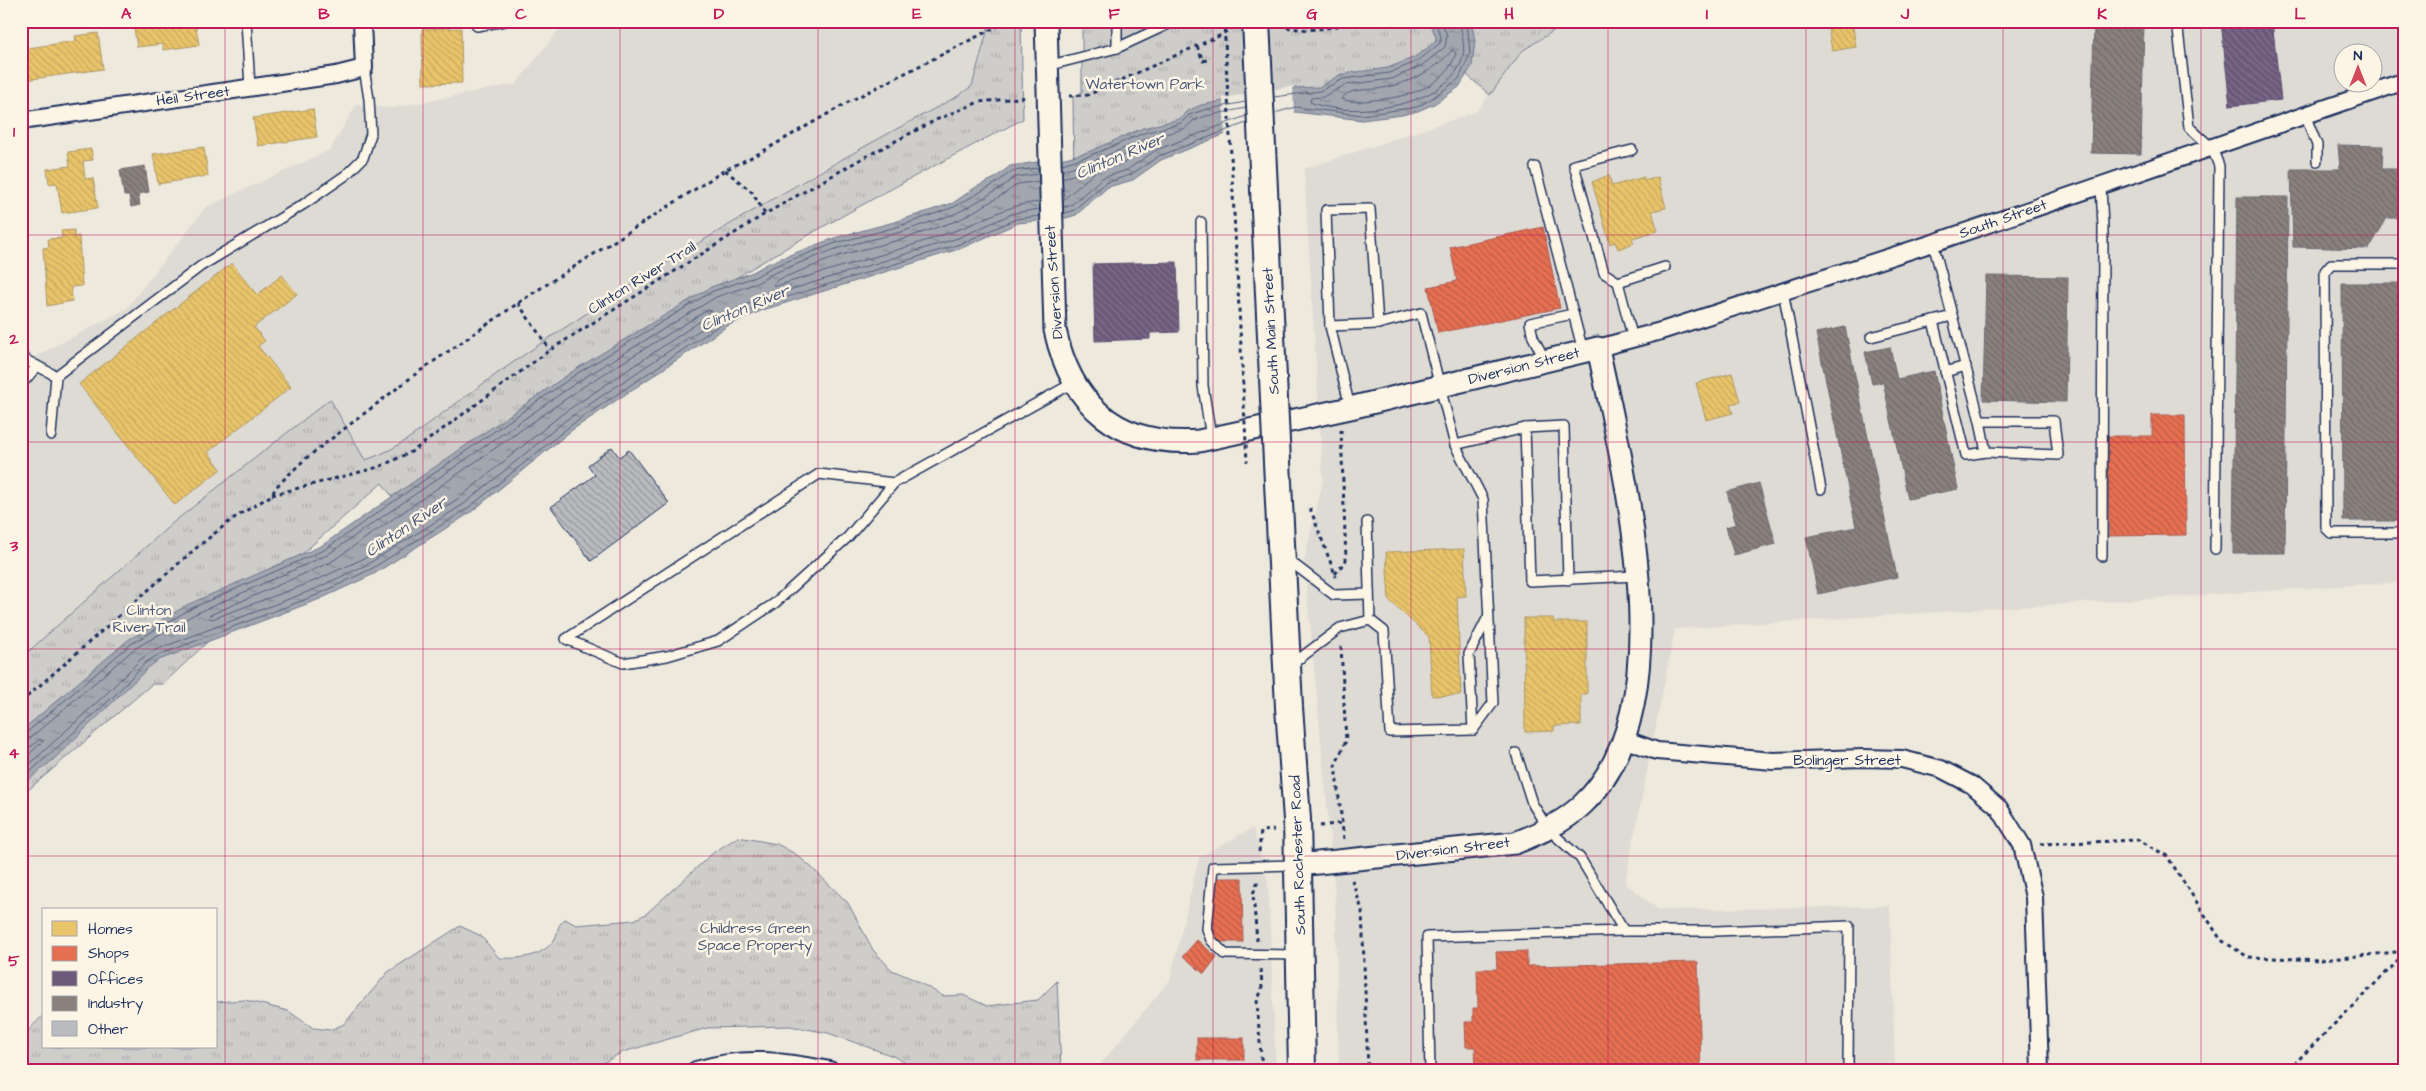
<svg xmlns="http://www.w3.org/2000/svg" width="2426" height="1091" viewBox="0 0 2426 1091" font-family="'Architects Daughter',sans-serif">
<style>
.built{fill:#dedbd4;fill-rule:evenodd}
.grass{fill:url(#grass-tufts);stroke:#757e94}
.water{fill:url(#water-ripples);stroke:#6c778f}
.pier{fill:#eee9dd}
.homes{fill:url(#homes-back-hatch);stroke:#ab9766}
.shops{fill:url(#shops-back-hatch);stroke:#aa5c55}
.offices{fill:url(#offices-back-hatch);stroke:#544c72}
.industry{fill:url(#industry-back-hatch);stroke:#696873}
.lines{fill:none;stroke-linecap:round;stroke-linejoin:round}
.shore{stroke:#515f7e;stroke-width:1}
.building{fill:url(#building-back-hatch);stroke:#1b2f5e}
.service-casing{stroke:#1b2f5e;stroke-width:12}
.minor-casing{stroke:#1b2f5e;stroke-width:20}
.tertiary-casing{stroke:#1b2f5e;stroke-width:25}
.primary-casing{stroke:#1b2f5e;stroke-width:30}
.path{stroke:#1b2f5e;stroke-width:3;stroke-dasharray:4 4;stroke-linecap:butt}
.service{stroke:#fcf5e5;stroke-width:9}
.minor{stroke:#fcf5e5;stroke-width:16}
.tertiary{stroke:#fcf5e5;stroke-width:21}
.primary{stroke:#fcf5e5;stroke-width:26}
.primary-bridge-casing{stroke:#1b2f5e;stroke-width:30;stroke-linecap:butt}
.path-bridge{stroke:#1b2f5e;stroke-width:3;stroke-dasharray:4 4;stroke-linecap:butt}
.primary-bridge{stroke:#fcf5e5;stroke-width:26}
.grid{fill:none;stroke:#c2185b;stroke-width:1;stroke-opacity:0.55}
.labels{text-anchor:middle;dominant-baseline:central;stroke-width:5;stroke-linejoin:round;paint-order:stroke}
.park-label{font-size:15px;fill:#485679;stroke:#fcf5e5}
.street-label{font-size:15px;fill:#1b2f5e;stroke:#fcf5e5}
.water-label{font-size:16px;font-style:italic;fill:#445376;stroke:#fcf5e5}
.neatline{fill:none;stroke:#c2185b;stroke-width:2}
.grid-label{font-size:16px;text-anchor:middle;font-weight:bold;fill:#c2185b}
</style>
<defs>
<pattern id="grass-tufts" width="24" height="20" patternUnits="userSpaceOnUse" patternTransform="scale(1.25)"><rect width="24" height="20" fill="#cfcdca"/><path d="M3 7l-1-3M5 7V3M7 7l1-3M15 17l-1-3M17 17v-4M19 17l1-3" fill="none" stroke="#b1b0b0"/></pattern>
<pattern id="water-ripples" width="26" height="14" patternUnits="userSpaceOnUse" patternTransform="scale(1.25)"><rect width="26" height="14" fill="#a2a7af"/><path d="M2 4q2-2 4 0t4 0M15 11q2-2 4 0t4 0" fill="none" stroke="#838892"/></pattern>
<pattern id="homes-back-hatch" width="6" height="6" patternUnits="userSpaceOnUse" patternTransform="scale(1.25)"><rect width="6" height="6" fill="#e9c46a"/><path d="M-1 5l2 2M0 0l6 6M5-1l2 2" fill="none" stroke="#c7a95e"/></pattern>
<pattern id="shops-back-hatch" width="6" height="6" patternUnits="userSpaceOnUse" patternTransform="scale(1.25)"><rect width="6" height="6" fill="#e76f51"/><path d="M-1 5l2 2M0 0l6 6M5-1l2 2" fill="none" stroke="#ba5c46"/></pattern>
<pattern id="offices-back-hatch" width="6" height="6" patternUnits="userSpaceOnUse" patternTransform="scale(1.25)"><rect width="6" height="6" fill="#6d597a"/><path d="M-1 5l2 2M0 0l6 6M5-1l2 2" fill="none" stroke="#80738f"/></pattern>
<pattern id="industry-back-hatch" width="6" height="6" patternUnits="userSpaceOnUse" patternTransform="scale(1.25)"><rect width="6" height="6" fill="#8a817c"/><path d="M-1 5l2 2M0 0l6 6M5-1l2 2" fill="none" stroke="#706a69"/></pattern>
<pattern id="building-back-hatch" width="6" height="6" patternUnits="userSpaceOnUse" patternTransform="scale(1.25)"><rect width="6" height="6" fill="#babbbe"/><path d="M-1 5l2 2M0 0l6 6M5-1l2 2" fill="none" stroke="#96989e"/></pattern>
</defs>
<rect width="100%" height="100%" fill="#eee9dd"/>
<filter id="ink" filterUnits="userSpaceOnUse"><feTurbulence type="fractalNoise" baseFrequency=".02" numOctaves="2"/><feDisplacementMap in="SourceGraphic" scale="10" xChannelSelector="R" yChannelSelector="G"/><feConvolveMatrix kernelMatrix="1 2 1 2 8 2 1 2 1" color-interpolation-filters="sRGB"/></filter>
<g filter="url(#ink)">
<g class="built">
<polygon points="566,21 990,21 972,86 958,96 798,183 677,255 548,339 453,405 401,446 386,453 365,460 330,399 175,521 21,658 21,364 126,309 206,207 330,150 356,105 392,108 516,84"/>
<path d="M1569,21H2405V582L1675,629L1625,883L1659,910L1890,906L1895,1070H1339L1335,892L1304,560L1323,480L1304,169L1476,112L1522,51ZM2344,52H2374V82H2344Z"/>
<polygon points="1253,828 1268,882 1276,1070 1100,1070 1099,1066 1170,980 1199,857"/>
</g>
<g class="grass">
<path d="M990,21H1021L1023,119C916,175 809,232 706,296L400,507L382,483L276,577L163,684H152L21,796V658L175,521L330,399L365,460C403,448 422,427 454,405C485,382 517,359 549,338C682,250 818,170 958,96L972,86Z"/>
<polygon points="1082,21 1569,21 1522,51 1490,95 1459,68 1410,61 1198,128 1074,187 1073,97 1082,92"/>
<path d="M738,837L777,844L797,855L812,868L848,903L873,950L892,970L915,980L943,996L963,995L987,1006L1038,1000L1057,981L1061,1070H918L893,1056L828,1033L790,1026L707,1028L623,1052L590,1070H21C21,1041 22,1034 44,1015V1047H216V1002L245,1000L288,1011L313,1028L330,1030L344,1024L388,972L460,926L481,936L499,958C519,959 541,958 554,940C560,931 555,927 565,919L576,925L634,920L646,914L714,852Z"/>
</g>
<polygon class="water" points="1429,21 1471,21 1475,41 1472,66 1459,87 1434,104 1418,111 1402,115 1362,120 1295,112 1223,135 1161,160 1133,180 1108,187 1076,215 1066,218 1018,223 962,248 763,310 729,325 572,430 470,513 374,574 320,599 159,660 149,667 53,760 21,786 21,731 128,640 189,604 321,546 576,369 711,287 753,272 769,263 834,238 898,221 953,203 976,187 995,178 1010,166 1065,158 1088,152 1143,128 1179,119 1187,111 1201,105 1294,88 1319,87 1341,74 1388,68 1415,57 1435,42 1436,37"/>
<polygon class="pier" points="1293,86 1294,115 1225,137 1223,98"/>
<g class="homes">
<polygon points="149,21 195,21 199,45 163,50 163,44 137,47 133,23"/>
<polygon points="1827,21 1852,21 1856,47 1832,51"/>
<polygon points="461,28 462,83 423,84 422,29"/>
<polygon points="98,33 103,69 25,80 21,49 76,41 75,36"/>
<polygon points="313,109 317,137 258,146 253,118"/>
<polygon points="204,147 208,176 158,184 153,154"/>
<polygon points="91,149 93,160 83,161 85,179 93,178 98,208 62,213 57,183 49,184 47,169 70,166 68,152"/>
<polygon points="1609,175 1612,186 1644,177 1644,181 1658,177 1666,208 1652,211 1658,231 1632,238 1634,243 1618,249 1615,242 1610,244 1592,182"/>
<polygon points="74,230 74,237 79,236 82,286 71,287 72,301 47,306 43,248 49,247 48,239 62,238 61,231"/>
<polygon points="232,263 257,295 282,275 297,294 254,327 265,341 258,346 291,387 208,452 221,469 175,505 79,384"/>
<polygon points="1732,373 1740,402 1730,404 1733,413 1706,420 1696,383"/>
<polygon points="1464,549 1466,596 1457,597 1461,695 1432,696 1429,637 1389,600 1386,552"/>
<polygon points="1524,618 1553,618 1554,622 1587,622 1587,694 1581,694 1581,725 1554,726 1554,731 1525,732"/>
</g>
<g class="shops">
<polygon points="1543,227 1560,308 1438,333 1428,287 1457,281 1450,247"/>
<polygon points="2152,415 2185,415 2186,535 2109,536 2108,436 2152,436"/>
<polygon points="1218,878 1242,878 1243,942 1219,942 1214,937 1213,883"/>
<polygon points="1197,940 1217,957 1204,974 1183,956"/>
<polygon points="1527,951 1527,966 1698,962 1701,1070 1476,1070 1475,1047 1466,1047 1465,1022 1473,1022 1473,1008 1478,1008 1477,969 1497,969 1496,952"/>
<rect x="1197" y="1038" width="47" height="22"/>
</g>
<g class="offices">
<polygon points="2221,21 2272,21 2281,100 2230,106"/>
<polygon points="1177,262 1179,332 1150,333 1150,339 1095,341 1093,264"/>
</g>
<g class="industry">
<polygon points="2094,21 2144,21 2141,154 2091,153"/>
<polygon points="2338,145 2383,146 2382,169 2405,169 2405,218 2387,218 2369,249 2293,247 2291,169 2340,169"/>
<polygon points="145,166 149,192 138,194 140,205 131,207 129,196 124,196 120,170"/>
<polygon points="2237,197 2288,197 2285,553 2233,553"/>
<polygon points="1986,276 2068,277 2066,402 1983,400"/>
<polygon points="2342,283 2405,283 2405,521 2343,521"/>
<polygon points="1845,327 1897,577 1818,594 1806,537 1856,527 1816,333"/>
<polygon points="1890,347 1897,379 1934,371 1958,489 1908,499 1883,382 1872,384 1865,352"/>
<polygon points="1759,483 1776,544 1734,555 1726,527 1736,524 1727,492"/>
</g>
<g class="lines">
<g class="shore">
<path d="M1441,21L1447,35L1445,47L1421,66L1392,79L1345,85L1323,97L1311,98L1310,102C1350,119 1441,108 1461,63C1467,49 1461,35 1460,21"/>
<path d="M1452,50L1456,53C1446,88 1404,98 1373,100C1363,101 1351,103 1342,99C1346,89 1367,90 1377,89C1404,85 1435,72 1452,50Z"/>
<polyline points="1274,97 1320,91 1343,79 1389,73 1418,61 1440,43 1441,36 1434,21"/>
<polyline points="1275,113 1295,107 1362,115 1417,107 1431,99 1459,79 1470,54 1467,21"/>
<polygon points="1126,155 1130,158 1124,163 1108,168 1105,166 1107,163"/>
<polyline points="1062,164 1089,156 1144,133 1181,123 1189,115 1204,110 1245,102"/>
<polyline points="1062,170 1091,162 1146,139 1184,129 1193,121 1206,116 1246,108"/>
<polyline points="1062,178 1092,170 1095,172 1063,200"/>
<path d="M1039,181L1018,184L1004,194L959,220L903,239L841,255L777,280L773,285L776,286C835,268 895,252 954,231C984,221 1007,204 1039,202"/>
<polyline points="1063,207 1071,205 1102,178 1127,170 1156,150 1246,116"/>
<polyline points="1063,214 1074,210 1105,183 1130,175 1159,156 1246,123"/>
<polygon points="708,310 712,311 711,314 562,414 459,498 365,558 312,582 212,619 209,618 210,615 331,562 586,385"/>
<polyline points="21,734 26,733 131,644 192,608 324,550 578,373 713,291 755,277 772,267 836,243 900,226 954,207 998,182 1012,171 1038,168"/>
<polyline points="21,741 30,738 134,649 195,614 327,555 582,379 716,297 757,283 774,273 838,248 901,232 957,213 1001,188 1015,177 1039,174"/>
<polyline points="21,748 32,746 40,739 43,741 21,762"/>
<polyline points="21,772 107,693 141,659 153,651 315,589 368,564 464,504 566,420 724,314 760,299 958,238 1014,213 1040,209"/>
<polyline points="21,780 112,698 145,663 156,656 317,595 371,569 467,509 570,426 727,320 761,305 960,244 1016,219 1040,216"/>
</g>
</g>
<polygon class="building" points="612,447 619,457 629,450 669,503 591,561 551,507 595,475 588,465"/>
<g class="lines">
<g class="service-casing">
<g id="service">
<polyline points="246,21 250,87"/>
<polyline points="1117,21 1117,48"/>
<polyline points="2177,21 2189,127 2212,148 2219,166 2215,549"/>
<polyline points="477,26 505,21"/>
<polyline points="1047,66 1117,48 1175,21"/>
<polyline points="2305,115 2317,145 2317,161"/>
<polyline points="1535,167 1583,351"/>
<polyline points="2101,186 2103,227 2102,556"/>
<polyline points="1201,222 1203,386 1211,438"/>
<polyline points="1933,243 1980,421 1986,452 2058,455 2054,421 1980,421"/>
<polyline points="2405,264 2331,264 2325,271 2326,528 2331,533 2405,533"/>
<polyline points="1618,282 1604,273 1574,165 1632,150"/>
<polyline points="1783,291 1821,489"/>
<polyline points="1933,321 1966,455 1986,452"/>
<polyline points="1330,326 1378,324 1421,313 1455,445 1525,428"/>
<polyline points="1871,337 1952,316"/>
<polyline points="1633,339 1618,282 1665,267"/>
<polyline points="21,354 26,360 56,376"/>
<polyline points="1545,360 1533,337 1530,323 1573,314"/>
<polyline points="1945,372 1966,366"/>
<polyline points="21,385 37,366"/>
<polyline points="1350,407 1330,326 1326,210 1370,209 1378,324"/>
<polyline points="51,435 56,376 201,266 304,204 346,175 363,158 371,134 369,99 364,68"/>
<polyline points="1455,445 1483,499 1493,703 1473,730"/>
<polyline points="894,483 848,537 775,603 718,641 667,656 623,663 566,639 819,474 894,483 1073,383"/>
<polyline points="1367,522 1370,620"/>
<polyline points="1287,559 1334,595 1369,594"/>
<polyline points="1568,580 1564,426 1525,428 1530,581 1637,576"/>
<polyline points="1291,665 1340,628 1370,620 1384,631 1390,732 1473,730"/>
<polyline points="1473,730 1469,654 1488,617"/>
<polyline points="1516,753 1532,803 1548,829 1580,858 1624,931 1716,931 1849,926 1848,1070"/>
<polyline points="1296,865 1213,867 1207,929 1211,940 1225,954 1299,955"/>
<polyline points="1430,1070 1427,937 1624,931"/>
</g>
</g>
<g class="minor-casing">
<g id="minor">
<polyline points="21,121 336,75 364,68 362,21"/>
<polyline points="1598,348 1661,331 1933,243 2405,81"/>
<polyline points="1623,739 1657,751 1773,761 1863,758 1902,759 1941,769 1972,785 1999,808 2022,845 2034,897 2040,1070"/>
<path d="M696,1070C745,1055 781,1061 830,1070"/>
</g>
</g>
<g class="tertiary-casing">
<path id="tertiary" d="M1046,21L1055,330C1072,407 1119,447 1199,441L1350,408L1598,348C1623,469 1686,707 1583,804C1563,823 1540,833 1515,843L1298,865"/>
</g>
<g class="primary-casing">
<polyline id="primary" points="1277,462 1289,707 1297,819 1302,1070"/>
</g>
<g class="path">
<path d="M1279,25C1308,34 1330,28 1359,21"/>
<polyline points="1197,46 1203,61 1210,59"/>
<polyline points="1069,96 1088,95 1219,36 1233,27"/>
<polyline points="725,170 752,192 765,214"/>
<polyline points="518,303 550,350"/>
<polyline points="272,495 379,467 413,451 550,350 765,214 863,158 938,119 979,102 1028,97"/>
<polyline points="1310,508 1336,577"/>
<polyline points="1335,574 1346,560 1341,430"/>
<polyline points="1341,646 1346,741 1335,766 1344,839"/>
<polyline points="21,702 195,549 234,518 272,495 276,487 305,459 417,373 527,297 725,170 760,153 850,101 1008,21"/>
<polyline points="1320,826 1342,823"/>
<polyline points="2040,844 2139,840 2167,856 2221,940 2248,957 2321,960 2405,951"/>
<polyline points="1259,852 1261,831 1274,830"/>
<polyline points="1352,880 1362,910 1368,1070"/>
<polyline points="1257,941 1253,894 1258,881"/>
<polyline points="1261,969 1262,989 1257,1002 1262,1070"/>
<polyline points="2288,1070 2405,954"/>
</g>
<use href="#service" class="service"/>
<use href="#minor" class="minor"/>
<use href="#tertiary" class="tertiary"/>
<use href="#primary" class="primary"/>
<g class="primary-bridge-casing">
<polyline id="primary-bridge" points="1256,21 1277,462"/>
</g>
<polyline class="path-bridge" points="1224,21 1247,462"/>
<use href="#primary-bridge" class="primary-bridge"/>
</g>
</g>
<path class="grid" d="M225,21V1070M423,21V1070M620,21V1070M818,21V1070M1015,21V1070M1213,21V1070M1411,21V1070M1608,21V1070M1806,21V1070M2003,21V1070M2201,21V1070M21,235H2405M21,442H2405M21,649H2405M21,856H2405"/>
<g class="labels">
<g class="park-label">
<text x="1145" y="84">Watertown Park</text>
<text x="149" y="610">Clinton<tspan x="149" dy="17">River Trail</tspan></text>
<text x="755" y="928">Childress Green<tspan x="755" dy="17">Space Property</tspan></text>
</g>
<g class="street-label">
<text transform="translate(193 96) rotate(-8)">Heil Street</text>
<text transform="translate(2003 219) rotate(-19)">South Street</text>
<text transform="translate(642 278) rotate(-32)">Clinton River Trail</text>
<text transform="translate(1054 282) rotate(-94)">Diversion Street</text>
<text transform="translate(1271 331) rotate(-93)">South Main Street</text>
<text transform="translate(1524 366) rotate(-14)">Diversion Street</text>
<text x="1847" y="760">Bolinger Street</text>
<text transform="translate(1453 849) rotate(-7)">Diversion Street</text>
<text transform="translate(1298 855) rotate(-92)">South Rochester Road</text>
</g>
<g class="water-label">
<text transform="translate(1120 156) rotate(-23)">Clinton River</text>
<text transform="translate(745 308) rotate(-23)">Clinton River</text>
<text transform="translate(406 527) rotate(-34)">Clinton River</text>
</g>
</g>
<rect width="2426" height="1091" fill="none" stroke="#fcf5e5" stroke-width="55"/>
<rect x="42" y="908" width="175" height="140" fill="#fcf5e5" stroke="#a2a6af"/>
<rect x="52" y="921" width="25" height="15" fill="#e9c46a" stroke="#a2a6af"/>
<text x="88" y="934" font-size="15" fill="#1b2f5e">Homes</text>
<rect x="52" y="946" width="25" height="15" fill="#e76f51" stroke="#a2a6af"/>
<text x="88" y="958" font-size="15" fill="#1b2f5e">Shops</text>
<rect x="52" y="971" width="25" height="15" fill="#6d597a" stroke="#a2a6af"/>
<text x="88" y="984" font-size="15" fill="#1b2f5e">Offices</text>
<rect x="52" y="996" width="25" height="15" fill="#8a817c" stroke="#a2a6af"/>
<text x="88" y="1008" font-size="15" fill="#1b2f5e">Industry</text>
<rect x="52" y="1021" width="25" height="15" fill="#babbbe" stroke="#a2a6af"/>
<text x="88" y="1034" font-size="15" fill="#1b2f5e">Other</text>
<g transform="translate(2358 68)"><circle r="24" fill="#fcf5e5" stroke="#a2a6af"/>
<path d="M0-4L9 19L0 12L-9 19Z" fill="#d1495b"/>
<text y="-8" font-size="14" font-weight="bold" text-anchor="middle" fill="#1b2f5e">N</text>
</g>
<rect x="28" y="28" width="2370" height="1036" class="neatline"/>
<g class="grid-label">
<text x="126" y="19">A</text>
<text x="324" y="19">B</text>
<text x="521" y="19">C</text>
<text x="719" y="19">D</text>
<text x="917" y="19">E</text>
<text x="1114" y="19">F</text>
<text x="1312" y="19">G</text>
<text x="1509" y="19">H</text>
<text x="1707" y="19">I</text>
<text x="1905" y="19">J</text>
<text x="2102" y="19">K</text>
<text x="2300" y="19">L</text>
<text x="14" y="137">1</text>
<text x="14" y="344">2</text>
<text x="14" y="551">3</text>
<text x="14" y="758">4</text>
<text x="14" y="966">5</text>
</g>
</svg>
